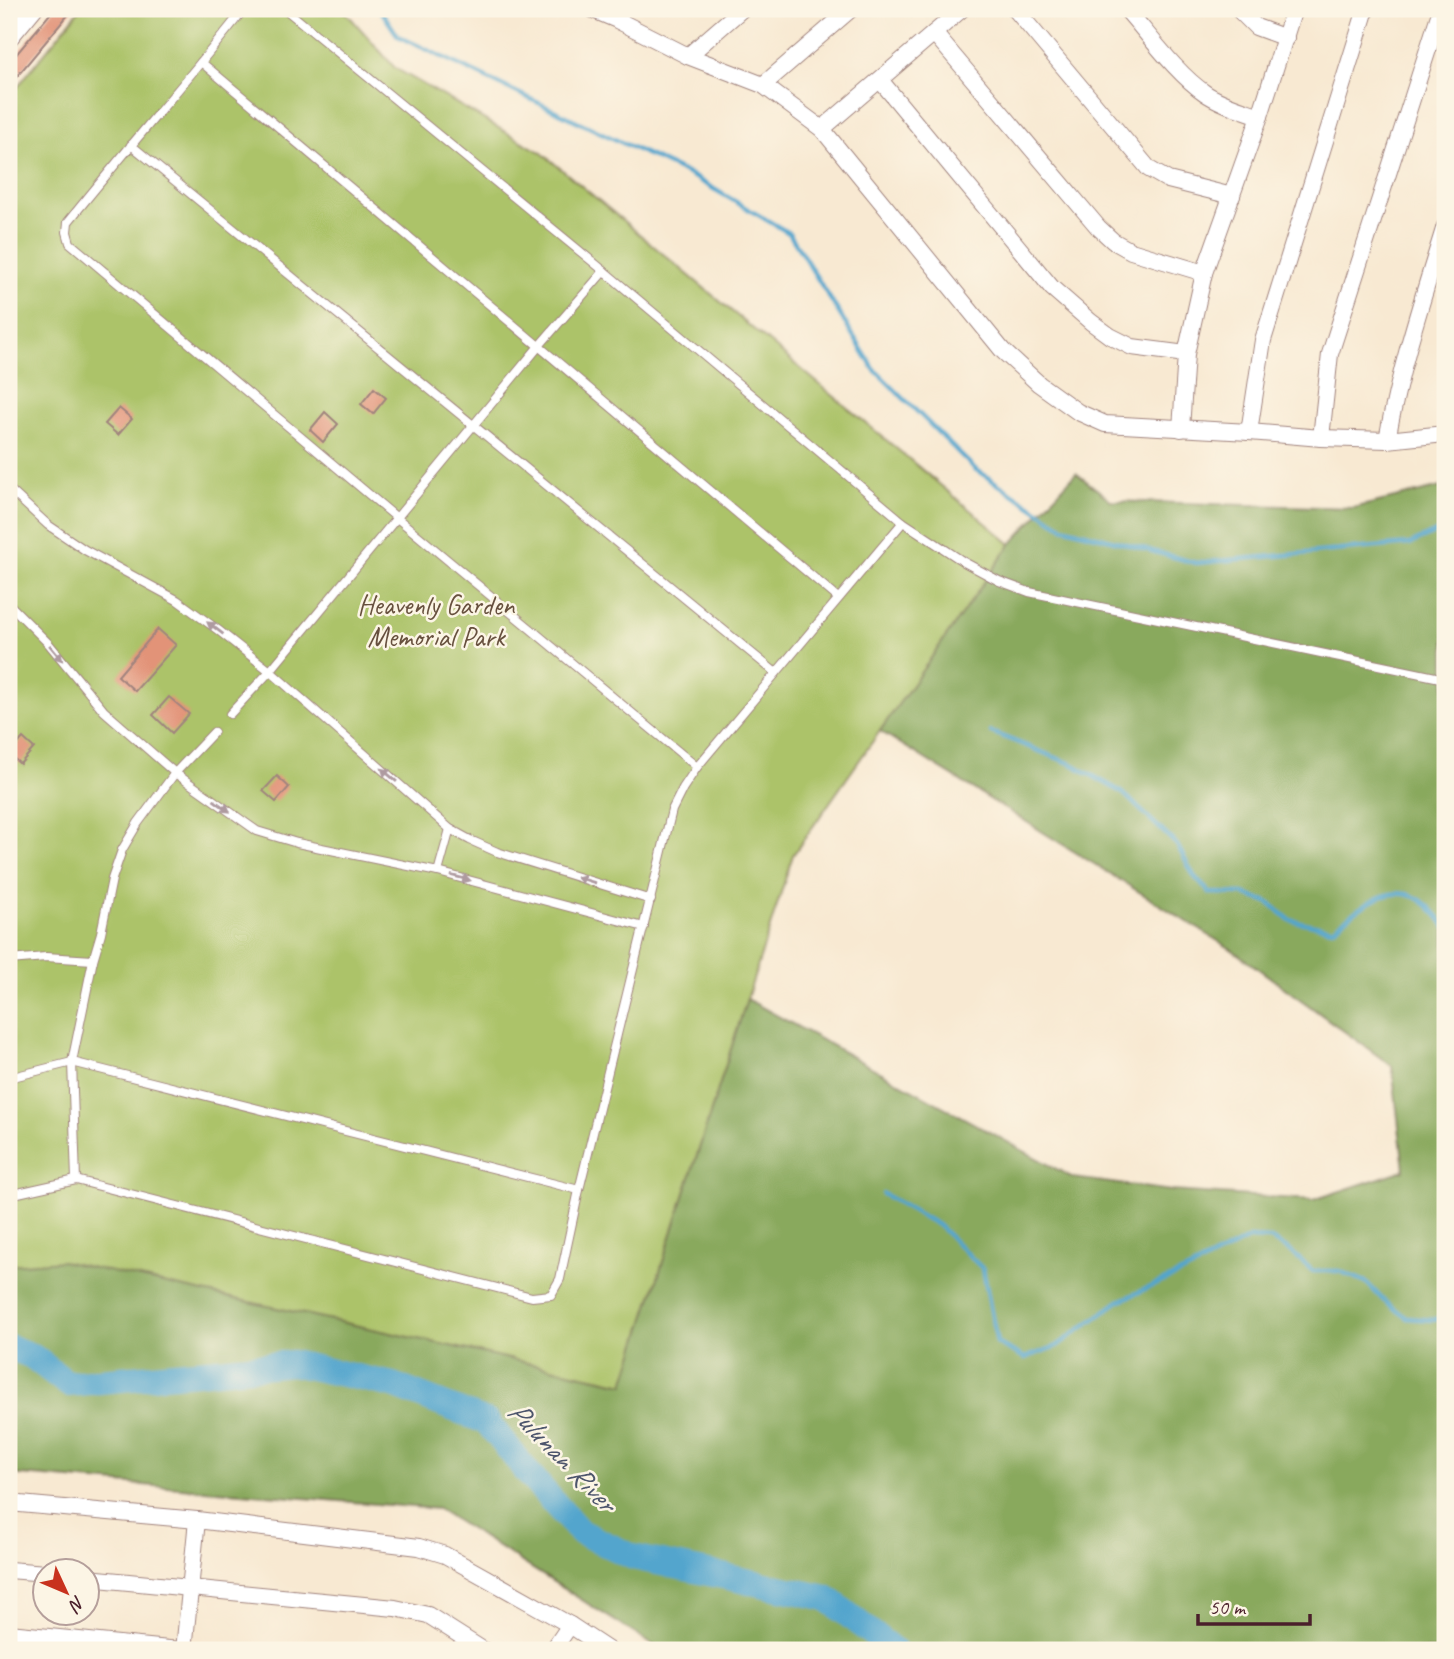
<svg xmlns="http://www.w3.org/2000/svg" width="1454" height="1659" viewBox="0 0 1454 1659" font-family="Caveat,sans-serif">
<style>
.green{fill:#acc369;stroke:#7b714a;stroke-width:2}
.forest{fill:#89a95d;stroke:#6a6444;stroke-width:2}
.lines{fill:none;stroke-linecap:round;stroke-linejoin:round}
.stream{stroke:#52a5cd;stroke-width:4.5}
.river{stroke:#52a5cd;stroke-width:26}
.building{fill:#e29378}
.service-casing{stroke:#a1847e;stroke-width:10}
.minor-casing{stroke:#a1847e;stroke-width:18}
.service{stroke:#fff;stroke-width:8}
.minor{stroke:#fff;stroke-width:16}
.oneway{fill:#ae9aa0}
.labels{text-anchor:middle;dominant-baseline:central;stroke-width:5;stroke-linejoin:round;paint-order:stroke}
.park-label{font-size:28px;fill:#67503e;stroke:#fcf5e5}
.water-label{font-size:30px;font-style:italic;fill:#4d556c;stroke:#fcf5e5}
</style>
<rect width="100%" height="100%" fill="#fcf5e5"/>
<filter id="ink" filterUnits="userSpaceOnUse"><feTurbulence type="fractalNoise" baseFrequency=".0143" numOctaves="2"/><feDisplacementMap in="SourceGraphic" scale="14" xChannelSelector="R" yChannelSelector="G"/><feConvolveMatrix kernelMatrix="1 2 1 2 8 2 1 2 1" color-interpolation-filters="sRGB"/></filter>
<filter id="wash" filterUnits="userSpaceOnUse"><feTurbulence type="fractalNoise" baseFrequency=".00686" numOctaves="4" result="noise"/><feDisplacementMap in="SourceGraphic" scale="28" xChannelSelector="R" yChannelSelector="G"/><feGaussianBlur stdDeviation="1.57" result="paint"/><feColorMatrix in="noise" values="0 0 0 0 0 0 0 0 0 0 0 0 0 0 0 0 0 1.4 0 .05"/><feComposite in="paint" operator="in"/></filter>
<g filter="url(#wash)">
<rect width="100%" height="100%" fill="#f8e9d2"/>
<polygon class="green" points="80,9 343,9 395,68 542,153 1011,544 793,855 624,1384 62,1262 9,1265 9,97"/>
<polygon class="forest" points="1076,473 1112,501 1353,508 1445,486 1445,1650 661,1650 438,1509 9,1474 9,1265 62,1261 624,1384 747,999 1073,1178 1172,1191 1313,1200 1404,1170 1392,1066 1231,949 880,731 1011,544"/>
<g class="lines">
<g class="stream">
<polyline points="380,9 398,36 690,175 789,233 874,369 975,469 1063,527 1196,563 1410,544 1445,528"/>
<path d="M991,732L1072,764L1123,793L1177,845L1194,876L1210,893L1243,894L1268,902L1290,920L1333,929C1360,908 1395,875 1428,906C1434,913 1441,918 1445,927"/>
<polyline points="883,1194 938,1225 983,1269 997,1343 1025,1358 1057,1346 1119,1301 1190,1269 1250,1238 1271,1239 1290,1251 1313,1271 1339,1271 1366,1282 1383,1300 1407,1318 1433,1320 1445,1317"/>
</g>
<polyline class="river" points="9,1347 32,1356 68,1384 292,1363 393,1385 487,1422 532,1478 580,1532 633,1557 827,1598 893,1650"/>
</g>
<g id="blocks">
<g class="building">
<polygon points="54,9 73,9 9,86 9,63"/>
<polygon points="374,388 386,398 373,414 361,404"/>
<polygon points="119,408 132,419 118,435 105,424"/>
<polygon points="325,412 338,424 323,442 310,430"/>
<polygon points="158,629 176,645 135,691 118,676"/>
<polygon points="169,697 189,714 172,733 153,715"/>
<polygon points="23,738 34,748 20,764 9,754"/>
<polygon points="277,776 289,787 276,802 263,791"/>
</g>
</g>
</g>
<g filter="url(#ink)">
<use href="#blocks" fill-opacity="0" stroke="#a1847e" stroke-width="2"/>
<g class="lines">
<g class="service-casing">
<g id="service">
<path d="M244,9C187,81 126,150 68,222L67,232L70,243L397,518L697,767"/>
<polyline points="285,9 604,271 903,522 964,562 999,581 1029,592 1445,679"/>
<polyline points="201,62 838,598"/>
<polyline points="131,145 776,673"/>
<polyline points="9,489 48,525 85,550 177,600 218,630 270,671 450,829 470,840 497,852 651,900"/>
<polyline points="9,604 49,644 104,711 175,773 257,831 297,843 438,872 644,927"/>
<polyline points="230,714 270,671 539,346 604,271"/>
<polyline points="438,872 450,829"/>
<polyline points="9,960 46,957 93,960"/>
<polyline points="9,1078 72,1062 579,1190"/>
<polyline points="76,1180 72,1062 93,960 101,933 112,879 122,850 138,823 175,773 214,732"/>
<polyline points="9,1195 76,1180 532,1297 551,1295 560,1279 579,1190 672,810 683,788 697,767 903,522"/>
</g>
</g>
<g class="minor-casing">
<g id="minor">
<polyline points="11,9 27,16"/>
<polyline points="591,9 617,20 688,56 763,85 822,129 1003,351 1039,384 1078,412 1105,424 1249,432 1321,438 1387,440 1445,434"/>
<polyline points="1015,9 1149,169 1168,180 1232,196"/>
<path d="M1126,9C1149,35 1177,74 1205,93C1221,104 1241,109 1260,116"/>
<polyline points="1238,9 1256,27 1286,38"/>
<polyline points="934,33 1098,227 1113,241 1131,251 1204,273"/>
<polyline points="9,39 34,9"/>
<polyline points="688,56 742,9"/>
<polyline points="880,80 1052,288 1091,322 1110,336 1132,347 1186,354"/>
<polyline points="763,85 851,9"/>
<polyline points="822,129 962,9"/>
<polyline points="1181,429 1186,354 1204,273 1260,116 1294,9"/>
<polyline points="1249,432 1263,340 1366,9"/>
<polyline points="1321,438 1330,354 1441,9"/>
<path d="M1387,440C1400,367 1423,297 1445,226"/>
<polyline points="9,1503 197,1520 419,1547 445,1555 570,1625 608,1650"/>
<polyline points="9,1570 46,1573"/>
<polyline points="88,1578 395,1608 428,1615 483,1650"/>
<polyline points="9,1633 179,1650"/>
<polyline points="184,1650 197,1520"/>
<polyline points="553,1650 570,1625"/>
</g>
</g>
<use href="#service" class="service"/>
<use href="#minor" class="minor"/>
</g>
<defs><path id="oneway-solid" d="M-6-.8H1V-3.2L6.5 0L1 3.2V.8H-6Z" transform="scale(1.75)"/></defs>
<g class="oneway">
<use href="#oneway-solid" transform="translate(215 628) rotate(-143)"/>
<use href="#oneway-solid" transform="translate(56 653) rotate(50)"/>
<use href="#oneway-solid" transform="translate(389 775) rotate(-139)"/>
<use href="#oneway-solid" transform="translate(222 806) rotate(36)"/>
<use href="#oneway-solid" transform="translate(461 878) rotate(15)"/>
<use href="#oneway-solid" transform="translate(586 880) rotate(-163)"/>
</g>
</g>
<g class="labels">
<g class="park-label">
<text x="436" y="604">Heavenly Garden<tspan x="436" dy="32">Memorial Park</tspan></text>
</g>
<g class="water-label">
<text transform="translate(562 1456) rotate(46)">Pulunan River</text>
</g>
</g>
<rect width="1454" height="1659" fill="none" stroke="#fcf5e5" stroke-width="35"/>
<g transform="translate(66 1592) rotate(134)"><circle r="33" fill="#fcf5e5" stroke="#b59f9b" stroke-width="2"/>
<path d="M0-5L12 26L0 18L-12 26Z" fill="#c8321e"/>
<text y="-10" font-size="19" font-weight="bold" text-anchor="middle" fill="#4a1f2b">N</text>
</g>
<path d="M1198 1614v10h112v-10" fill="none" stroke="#4a1f2b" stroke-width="3.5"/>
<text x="1209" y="1614" font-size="21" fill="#4a1f2b" stroke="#fcf5e5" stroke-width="5" paint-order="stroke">50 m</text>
</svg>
